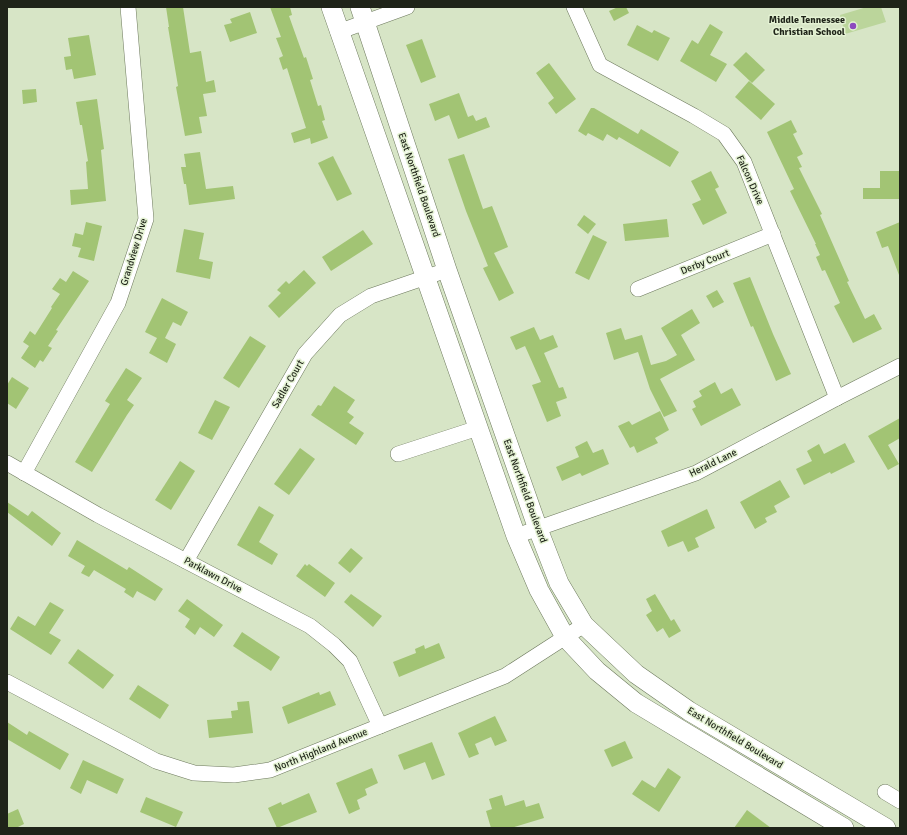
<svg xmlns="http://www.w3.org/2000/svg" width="907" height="835" viewBox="0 0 907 835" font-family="Signika,sans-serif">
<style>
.green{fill:#bbd59b}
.building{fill:#a2c474}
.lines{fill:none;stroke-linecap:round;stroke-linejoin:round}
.minor-casing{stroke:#6d795d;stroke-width:16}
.major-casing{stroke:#6d795d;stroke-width:20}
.minor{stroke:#fff;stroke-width:15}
.major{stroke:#fff;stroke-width:19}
.poi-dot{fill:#8c49be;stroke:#e4f2d3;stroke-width:1.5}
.labels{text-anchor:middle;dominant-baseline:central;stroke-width:3;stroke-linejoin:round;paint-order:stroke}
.poi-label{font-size:10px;font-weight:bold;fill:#1f2419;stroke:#e4f2d3;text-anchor:end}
.street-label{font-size:10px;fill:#1f2419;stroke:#e4f2d3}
</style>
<rect width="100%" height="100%" fill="#d7e5c6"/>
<polygon class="green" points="867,7 881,7 886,22 845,34 840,15"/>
<g class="building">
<polygon points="166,7 183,7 190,53 201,51 206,82 214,80 216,92 203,94 207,116 199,117 202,133 185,136 176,87 178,86 168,27 169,27"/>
<polygon points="270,7 290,7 292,15 289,16 304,58 306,57 313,79 310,80 318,106 321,105 325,120 322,121 328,138 311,144 310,138 294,143 291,133 306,128 287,68 283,70 279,58 283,56 276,38 281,37"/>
<polygon points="618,7 626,7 629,13 614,21 609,11"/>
<polygon points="250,12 257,33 230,42 224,25 232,23 230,19"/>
<polygon points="710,24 723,32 710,55 727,64 716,82 680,61 692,40 698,44"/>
<polygon points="637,25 652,33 654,30 670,38 658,61 627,45"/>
<polygon points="89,35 96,75 74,79 72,69 66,70 64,57 71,56 68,38"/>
<polygon points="422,39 436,77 421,83 406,45"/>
<polygon points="746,52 765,70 752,83 733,65"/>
<polygon points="549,63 576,99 556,114 548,103 554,98 536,73"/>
<polygon points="749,81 775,104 761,120 735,97"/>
<polygon points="36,89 37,102 23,104 22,90"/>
<polygon points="459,93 468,117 473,115 476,121 486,117 490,127 458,139 449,115 435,121 429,104"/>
<polygon points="97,99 104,149 101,150 106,201 71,205 70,190 88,189 86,162 88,161 82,125 80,125 76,102"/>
<polygon points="591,108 594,108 638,134 641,129 679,152 670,167 619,137 617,140 607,134 603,141 588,133 586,136 578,131"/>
<polygon points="791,120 797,132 793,134 803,154 797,157 802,167 799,168 822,214 820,215 849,281 847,282 865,319 874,314 882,329 853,343 834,306 840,303 825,270 822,271 816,257 820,255 815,244 816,244 790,191 794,189 767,132"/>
<polygon points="200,152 206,189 233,186 235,199 189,205 186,184 184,184 181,167 186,167 184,154"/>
<polygon points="464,154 483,209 492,206 508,247 494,253 514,293 499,301 483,268 488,266 466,211 448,159"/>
<polygon points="333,156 352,194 337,201 318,163"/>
<polygon points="711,171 719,187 715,189 727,213 703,225 692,204 701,200 691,181"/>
<polygon points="880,171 900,171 900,199 863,199 863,188 880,188"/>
<polygon points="584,215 596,224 588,234 577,225"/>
<polygon points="667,219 669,237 625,241 623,224"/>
<polygon points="86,222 102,226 94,261 78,257 81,248 72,246 75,233 83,235"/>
<polygon points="900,222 900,275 899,275 888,246 882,248 876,232"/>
<polygon points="184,229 204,233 199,259 213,262 210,279 176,272"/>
<polygon points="363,230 373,244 331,271 322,257"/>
<polygon points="593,235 607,242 589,280 575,273"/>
<polygon points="304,270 316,283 279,318 268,306 281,293 277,290 286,281 289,284"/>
<polygon points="73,271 89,281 56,330 58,331 48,346 52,348 43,362 40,360 35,368 21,358 29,346 23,342 30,331 35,335 52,308 51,307 60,294 52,289 60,278 66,282"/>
<polygon points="750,277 773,334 791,374 776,381 753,326 751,327 733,283"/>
<polygon points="717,290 724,302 713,308 706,296"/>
<polygon points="162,298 188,312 181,326 173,322 165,338 176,344 167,363 149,353 157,338 145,332"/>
<polygon points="692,309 700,323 681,335 695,360 660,379 677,411 664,417 650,389 638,352 614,360 606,333 621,328 625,340 642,335 651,365 666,361 677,355 661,328"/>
<polygon points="534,327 540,340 553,335 558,347 544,353 559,388 563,387 567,398 556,402 561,416 547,422 532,385 541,382 525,346 516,350 510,337"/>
<polygon points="250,336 266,346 239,388 223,378"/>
<polygon points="126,368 142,378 127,400 134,405 127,415 92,472 75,462 110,404 105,401"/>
<polygon points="12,377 29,388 16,409 7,403 7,385"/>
<polygon points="715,382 721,394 732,388 741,405 701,426 692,409 696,407 693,401 702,396 699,391"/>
<polygon points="334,386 355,400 347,412 354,417 349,423 364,433 356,445 311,415 318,405 321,406"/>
<polygon points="215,400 230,407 212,440 198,433"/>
<polygon points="660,411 669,430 655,438 658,443 637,453 634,446 630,448 618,426 629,421 632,425"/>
<polygon points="900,418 900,438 888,445 899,464 888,470 868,436"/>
<polygon points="587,441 593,453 603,449 609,464 582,476 580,473 562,481 556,467 579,457 575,447"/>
<polygon points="845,443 855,462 831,474 830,472 804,485 796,469 812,461 807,451 819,444 824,454"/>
<polygon points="300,448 315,459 289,495 274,484"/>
<polygon points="180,461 195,471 171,510 155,500"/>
<polygon points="780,480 790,497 774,506 777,512 765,518 767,522 755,529 740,502"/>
<polygon points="7,502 28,516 32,511 61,533 52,546 7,512"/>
<polygon points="259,506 274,515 259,542 278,554 272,565 237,545"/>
<polygon points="707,509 715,528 695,538 699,547 688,552 683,541 668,547 661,531"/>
<polygon points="77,540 127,570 129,567 163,589 155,601 137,591 133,598 124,592 126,589 94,570 89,577 81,573 85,566 68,556"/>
<polygon points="351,548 363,558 350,573 338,563"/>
<polygon points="305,564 307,566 309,564 335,583 325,597 296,576"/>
<polygon points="351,594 382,616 373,627 344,602"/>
<polygon points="655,594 671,621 674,619 681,631 669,638 663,628 657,632 646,615 652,611 646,599"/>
<polygon points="187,599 223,625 214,637 200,627 195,635 185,627 190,619 178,611"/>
<polygon points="50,602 64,610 49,633 61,640 51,655 10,629 18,616 35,626"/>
<polygon points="242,632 280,657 271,671 233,646"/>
<polygon points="439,643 445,658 399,677 393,662 416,653 415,649 424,645 425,649"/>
<polygon points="78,649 114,675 103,689 68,663"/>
<polygon points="138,685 169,705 160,719 129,699"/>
<polygon points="330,691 336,705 288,724 282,707 319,692 320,695"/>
<polygon points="249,701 253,733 209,738 207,720 232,718 231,711 238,710 237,702"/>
<polygon points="495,716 507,741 495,746 491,737 475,744 479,754 469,758 458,733"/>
<polygon points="7,722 27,735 29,731 69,754 60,770 7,739"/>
<polygon points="625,741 633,758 612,767 604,750"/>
<polygon points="432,742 445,775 432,780 425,762 404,770 398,755"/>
<polygon points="83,760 124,779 117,794 87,780 81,794 70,788"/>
<polygon points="372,768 378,783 365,789 367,795 357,800 360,809 349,814 336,783"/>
<polygon points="668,768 681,777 659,812 632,794 642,780 655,788"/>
<polygon points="309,793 317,812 277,828 268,808 281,802 282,805"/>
<polygon points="502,795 505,806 524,800 526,807 539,803 544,818 511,828 491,828 486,811 492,809 489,799"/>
<polygon points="146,797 183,812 176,827 140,812"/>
<polygon points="18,809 24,824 16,828 7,828 7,814"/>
<polygon points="747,810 771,828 734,828"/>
</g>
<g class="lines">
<g class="minor-casing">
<g id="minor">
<polyline points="574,7 600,65 694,116 724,134 744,162 837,398"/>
<polyline points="338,32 407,7"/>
<polyline points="638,289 773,234"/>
<polyline points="398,454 478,428"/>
<polyline points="7,463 98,515 310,626 334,645 350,661 380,726"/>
<polyline points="24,473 118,303 146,219 128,7"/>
<polyline points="516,536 696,473 837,398 900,366"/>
<polyline points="186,561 305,354 340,315 371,296 447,270"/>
<polyline points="7,682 156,761 194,773 234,775 270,770 505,676 584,625"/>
<polyline points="885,792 900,801"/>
</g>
</g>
<g class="major-casing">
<g id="major">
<polyline points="331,7 516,536 539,590 565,637 597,671 636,703 844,828"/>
<polyline points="360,7 447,270 538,529 559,583 584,625 636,674 689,711 886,828"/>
</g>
</g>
<use href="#minor" class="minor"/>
<use href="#major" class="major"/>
</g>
<circle class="poi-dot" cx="853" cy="26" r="4"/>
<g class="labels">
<g class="poi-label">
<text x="845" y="20">Middle Tennessee<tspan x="845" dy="12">Christian School</tspan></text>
</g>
<g class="street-label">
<text transform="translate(750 180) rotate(66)">Falcon Drive</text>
<text transform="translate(419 185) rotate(71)">East Northfield Boulevard</text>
<text transform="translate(134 252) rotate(-73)">Grandview Drive</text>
<text transform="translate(705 262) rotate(-22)">Derby Court</text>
<text transform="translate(288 384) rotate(-60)">Sadler Court</text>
<text transform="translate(713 463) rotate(-26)">Herald Lane</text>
<text transform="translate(525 491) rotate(70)">East Northfield Boulevard</text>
<text transform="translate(213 575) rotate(28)">Parklawn Drive</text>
<text transform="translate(735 738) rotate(31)">East Northfield Boulevard</text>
<text transform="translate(321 750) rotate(-22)">North Highland Avenue</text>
</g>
</g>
<rect width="907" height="835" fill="none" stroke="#1f2419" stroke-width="16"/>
</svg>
